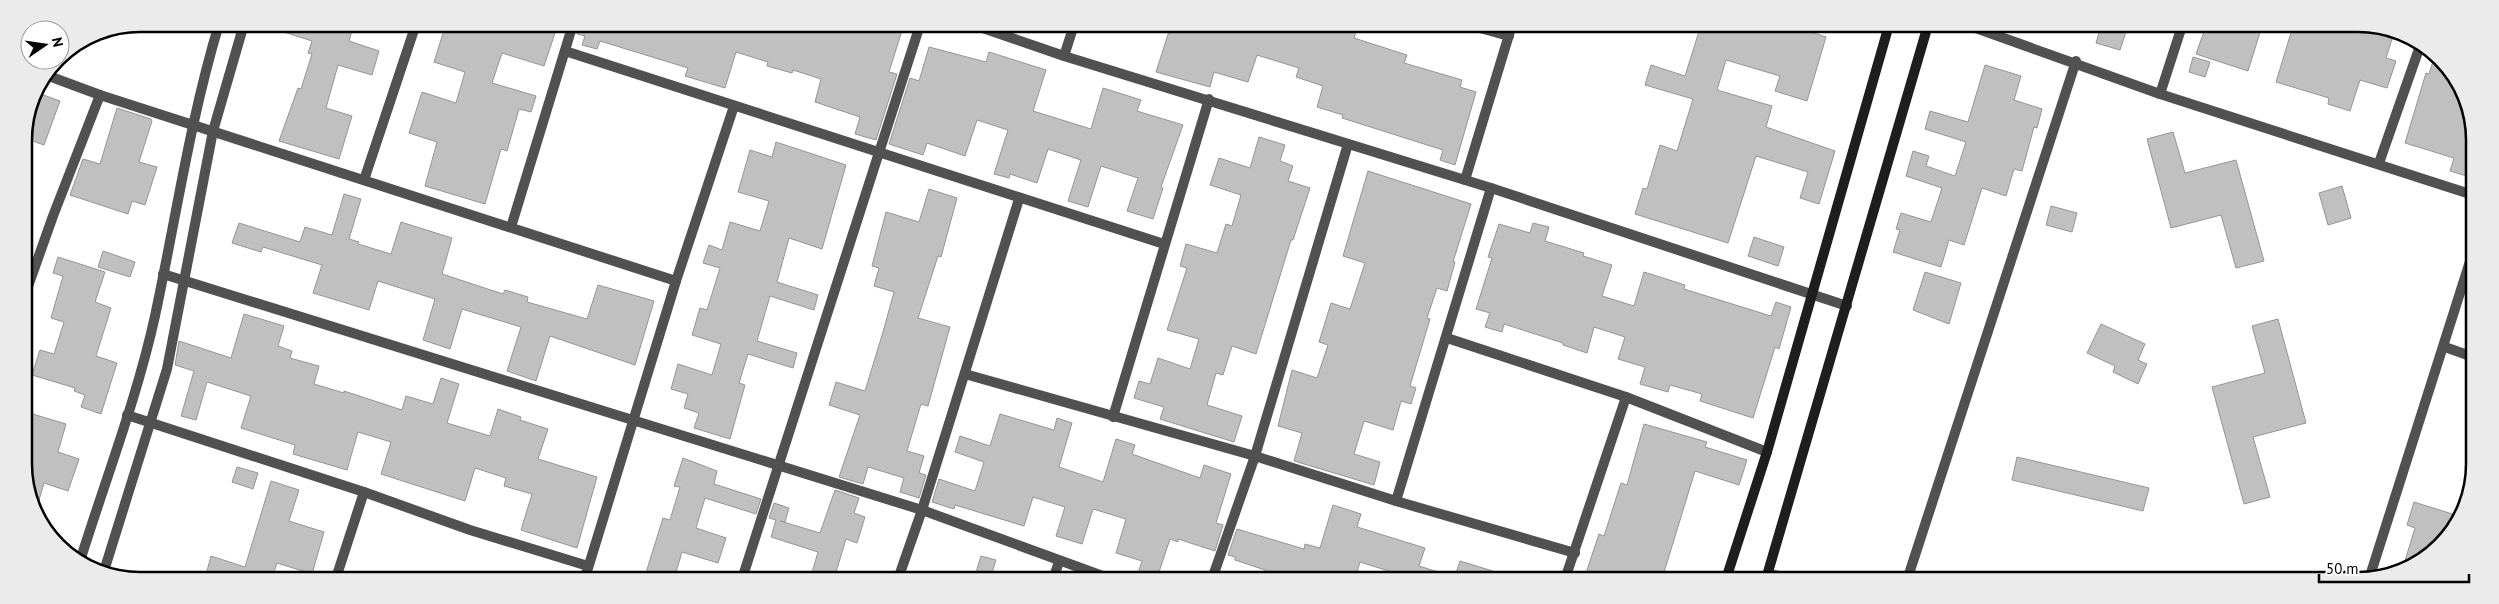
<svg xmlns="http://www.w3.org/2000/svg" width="2499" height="604" viewBox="0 0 2499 604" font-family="'PT Sans',sans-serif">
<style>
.building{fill:#c0c0c0;stroke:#959595}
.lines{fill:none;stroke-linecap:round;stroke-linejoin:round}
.minor{stroke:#515151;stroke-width:10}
.tertiary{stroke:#515151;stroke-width:10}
.secondary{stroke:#1e1e1e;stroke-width:10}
.rim{fill:none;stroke:#000;stroke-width:2.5}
</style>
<rect width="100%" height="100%" fill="#fff"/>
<g class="building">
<polygon points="268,24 354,24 349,41 379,51 372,75 338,65 326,108 352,116 339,159 279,141 298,88 301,89 312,54 308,53 312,41 268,27"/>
<polygon points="446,24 558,24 544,66 502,53 492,83 536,96 531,112 519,109 507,151 501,149 485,204 425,186 437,142 409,133 422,92 456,103 465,72 434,62"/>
<polygon points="580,24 904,24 889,72 897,74 876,140 855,134 860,117 815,102 821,79 793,70 792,73 767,66 768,62 736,52 725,88 685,76 688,68 600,41 597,49 582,45 585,36 577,34"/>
<polygon points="1171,25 1358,25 1354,38 1407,55 1404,63 1462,80 1460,87 1476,92 1455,165 1440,160 1443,150 1342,118 1343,115 1317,107 1323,86 1296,77 1299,68 1257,55 1248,82 1214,72 1210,87 1156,72"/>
<polygon points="1701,25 1789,25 1826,37 1807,101 1775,91 1780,76 1726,60 1717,90 1772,106 1766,127 1835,151 1819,204 1800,198 1808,172 1756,156 1728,243 1635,214 1643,188 1647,189 1660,145 1677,151 1693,99 1645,85 1651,65 1685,76"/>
<polygon points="2101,26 2128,26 2120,50 2096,43"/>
<polygon points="2206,26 2262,26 2248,71 2196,54"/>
<polygon points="2293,26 2381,26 2394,33 2386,58 2396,61 2387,88 2360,80 2350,111 2328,104 2329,98 2276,82"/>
<polygon points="929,47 986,62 989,52 1046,70 1033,111 1091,129 1103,88 1141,100 1137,111 1183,125 1161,187 1163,188 1153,219 1127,211 1138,178 1101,166 1088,207 1068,201 1081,160 1048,149 1037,183 1010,174 1009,178 994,174 1008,130 977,120 965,156 927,143 923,155 889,144 910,78 919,81"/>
<polygon points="2435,55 2441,58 2467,106 2464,116 2473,119 2473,178 2450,171 2454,158 2405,143 2426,73 2429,74"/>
<polygon points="2193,57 2210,62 2205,77 2189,72"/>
<polygon points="1985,65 2021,76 2014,100 2042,109 2037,128 2034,127 2022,171 2014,169 2006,196 1982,188 1964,245 1949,240 1941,267 1893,252 1900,230 1896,229 1901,213 1931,222 1942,188 1906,176 1913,151 1929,156 1926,166 1955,176 1966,142 1925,129 1930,111 1968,122"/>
<polygon points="35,92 60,101 44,145 24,138"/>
<polygon points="117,108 151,119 152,121 139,162 157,167 145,205 132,201 128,214 70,195 83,159 100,164"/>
<polygon points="2173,132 2185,173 2236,160 2264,261 2236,268 2221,215 2171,228 2147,139"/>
<polygon points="1259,137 1285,145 1280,161 1293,166 1288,181 1310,188 1293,240 1291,240 1256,354 1232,346 1223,375 1216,373 1207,405 1242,416 1234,442 1160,419 1164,407 1134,398 1139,381 1150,384 1158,358 1190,369 1199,339 1167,330 1187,268 1180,266 1186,244 1217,253 1226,224 1232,226 1241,195 1210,185 1219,158 1250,168"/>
<polygon points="776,142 846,165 822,249 789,238 777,282 818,295 814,310 770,296 757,341 797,353 793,368 748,354 739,383 745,385 730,439 694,428 699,413 684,408 688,394 671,389 678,364 712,375 721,344 692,335 700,308 707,310 720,268 703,263 709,245 722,250 730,222 760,231 769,201 738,192 750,150 772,157"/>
<polygon points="1368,171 1471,204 1453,262 1455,262 1447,291 1437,288 1427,318 1430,319 1410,386 1416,388 1411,404 1401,401 1393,430 1364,421 1354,454 1380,462 1374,485 1294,461 1302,433 1278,426 1292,370 1317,378 1328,345 1319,342 1331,303 1350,309 1365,263 1343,256"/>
<polygon points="2342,186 2351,218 2328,225 2319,193"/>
<polygon points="929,189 957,198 941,257 938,256 918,318 950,327 928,406 921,404 907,451 924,456 919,473 926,475 919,498 900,492 904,478 868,467 863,484 839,477 860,415 829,405 836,382 865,391 883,332 894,292 874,286 879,268 872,266 886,212 919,222"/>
<polygon points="344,194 361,199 349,239 359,242 358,244 391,254 401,222 452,238 442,274 503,294 505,290 528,297 527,302 587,319 598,285 654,301 635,365 550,336 536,381 507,371 521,327 462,309 450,349 423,340 435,299 378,281 369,310 313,293 322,265 263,247 261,252 232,243 239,223 300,242 305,227 332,235"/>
<polygon points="2051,206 2077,213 2072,232 2046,225"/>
<polygon points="1533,223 1549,227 1545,241 1584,253 1583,256 1612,265 1602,296 1634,306 1644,272 1685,285 1684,289 1771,316 1776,302 1791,307 1779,349 1775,347 1753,418 1700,401 1702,394 1670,385 1668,392 1640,384 1645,367 1618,359 1625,337 1594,327 1587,353 1563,345 1563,343 1504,324 1502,332 1485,327 1490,313 1476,309 1492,258 1488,257 1499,224 1530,233"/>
<polygon points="1754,237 1784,247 1778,266 1748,256"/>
<polygon points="103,251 135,262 130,277 98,267"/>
<polygon points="58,257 105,272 95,302 111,308 96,356 117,363 101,414 81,407 85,395 74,391 75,388 32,375 40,350 54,354 64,322 51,318 63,276 53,273"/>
<polygon points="1925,272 1961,283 1949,324 1913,310"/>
<polygon points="244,314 284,326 278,346 292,351 290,358 319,366 314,384 344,393 344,391 402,410 406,396 433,404 441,378 459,384 447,423 490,436 498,409 521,417 520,420 548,429 538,459 597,477 577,548 521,530 532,494 504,486 506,478 475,468 465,501 440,493 381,474 391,442 358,432 347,470 293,454 295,445 241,428 251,396 207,382 196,420 181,416 194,371 175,365 179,341 231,358"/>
<polygon points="2278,319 2306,423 2253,437 2270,497 2244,504 2212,387 2265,373 2252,326"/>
<polygon points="2101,324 2145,344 2138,360 2147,364 2138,384 2113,372 2115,366 2087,353"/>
<polygon points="26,412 66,424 58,452 79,459 68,491 44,483 37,507 26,487"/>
<polygon points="1000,414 1054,430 1057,418 1072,423 1059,467 1103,482 1116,439 1135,445 1132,454 1200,478 1204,465 1231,474 1216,523 1223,525 1215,551 1178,539 1178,542 1170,539 1157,578 1138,573 1142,561 1116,553 1126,519 1093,509 1082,544 1056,536 1065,507 1033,497 1024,526 955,505 954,509 932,502 939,479 975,491 984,462 955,452 960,436 990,446"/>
<polygon points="1644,424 1707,442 1705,447 1747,460 1739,485 1695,471 1662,579 1584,579 1599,534 1604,536 1621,483 1627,485"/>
<polygon points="2017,457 2149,488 2143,511 2012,480"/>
<polygon points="683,458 717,471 714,484 761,499 756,514 705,498 696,528 726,538 718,563 682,552 674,579 644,579 663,518 670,520 680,487 674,486"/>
<polygon points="237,467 258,473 253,489 232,482"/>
<polygon points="271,481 299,490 289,521 324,532 312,574 277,563 272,578 205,578 211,556 245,567"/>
<polygon points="835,490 859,498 854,513 865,517 857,543 846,539 834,579 810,579 818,552 771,537 776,520 769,518 774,503 789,508 785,522 780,521 820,533"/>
<polygon points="2414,502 2462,517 2435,552 2404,564 2415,528 2407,525"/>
<polygon points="1333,505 1361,514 1357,527 1425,548 1419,566 1448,575 1447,579 1390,579 1392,572 1360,562 1355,579 1262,579 1265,570 1235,560 1235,557 1228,555 1237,529 1304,549 1305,544 1320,548"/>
<polygon points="981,556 996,560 990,579 974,579"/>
<polygon points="1460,561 1506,575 1505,579 1454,579"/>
</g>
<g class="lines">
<g class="minor">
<polyline points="974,25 1064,56 1491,188 1847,306"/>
<polyline points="1469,25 1509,36"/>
<polyline points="1970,26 2160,94 2473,195"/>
<polyline points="565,51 1164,244"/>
<polyline points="1064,56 1074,25"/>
<polyline points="46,75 100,95 676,281"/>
<polyline points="2160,94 2182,26"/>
<polyline points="2379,163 2420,46"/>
<polyline points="364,180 416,24"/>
<polyline points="1465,180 1512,25"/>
<polyline points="511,227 573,24"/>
<polyline points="163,274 922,510 1111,579"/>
<polyline points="25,295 53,216 100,95"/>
<polyline points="1447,338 1626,397 1767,452"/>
<polyline points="2445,347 2473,357"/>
<polyline points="965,374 1255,456 1396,501 1575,553"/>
<polyline points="127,415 364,492 470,530 588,566"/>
<polyline points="1113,417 1209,99"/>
<polyline points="1396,501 1491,188"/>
<polyline points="1768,574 1803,580"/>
<polyline points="336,578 364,492"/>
<polyline points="585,578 676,281 734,106"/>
<polyline points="742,579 920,25"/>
<polyline points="898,579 922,510 1019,199"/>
<polyline points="1053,579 1059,562"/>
<polyline points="1212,579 1255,456 1348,144"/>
<polyline points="1565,579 1626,397"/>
<polyline points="2369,579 2473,252"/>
<polyline points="1907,580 2076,61"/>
</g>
<g class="tertiary">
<path d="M81,558C106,478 137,398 155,316C176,218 190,120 219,24"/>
<polyline points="104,571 167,369 213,131 244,24"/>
</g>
<g class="secondary">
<polyline points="1726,579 1767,452 1889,25"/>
<polyline points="1766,579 1928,25"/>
</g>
</g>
<path d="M0 0H2499V604H0ZM140 32H2358A108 108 0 0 1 2466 140V464A108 108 0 0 1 2358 572H140A108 108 0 0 1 32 464V140A108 108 0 0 1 140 32Z" fill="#ebebeb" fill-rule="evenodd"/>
<path class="rim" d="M140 32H2358A108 108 0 0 1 2466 140V464A108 108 0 0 1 2358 572H140A108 108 0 0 1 32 464V140A108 108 0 0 1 140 32Z"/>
<g transform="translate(45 45) rotate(77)"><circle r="24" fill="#ffffff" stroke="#999999"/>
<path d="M0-4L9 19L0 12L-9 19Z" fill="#000000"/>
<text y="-8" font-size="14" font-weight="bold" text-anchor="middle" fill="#000000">N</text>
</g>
<path d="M2319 574v8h150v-8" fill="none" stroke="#000000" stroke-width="2.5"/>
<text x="2326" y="574" font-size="15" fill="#000000" stroke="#ffffff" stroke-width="4" paint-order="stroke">50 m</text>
</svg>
